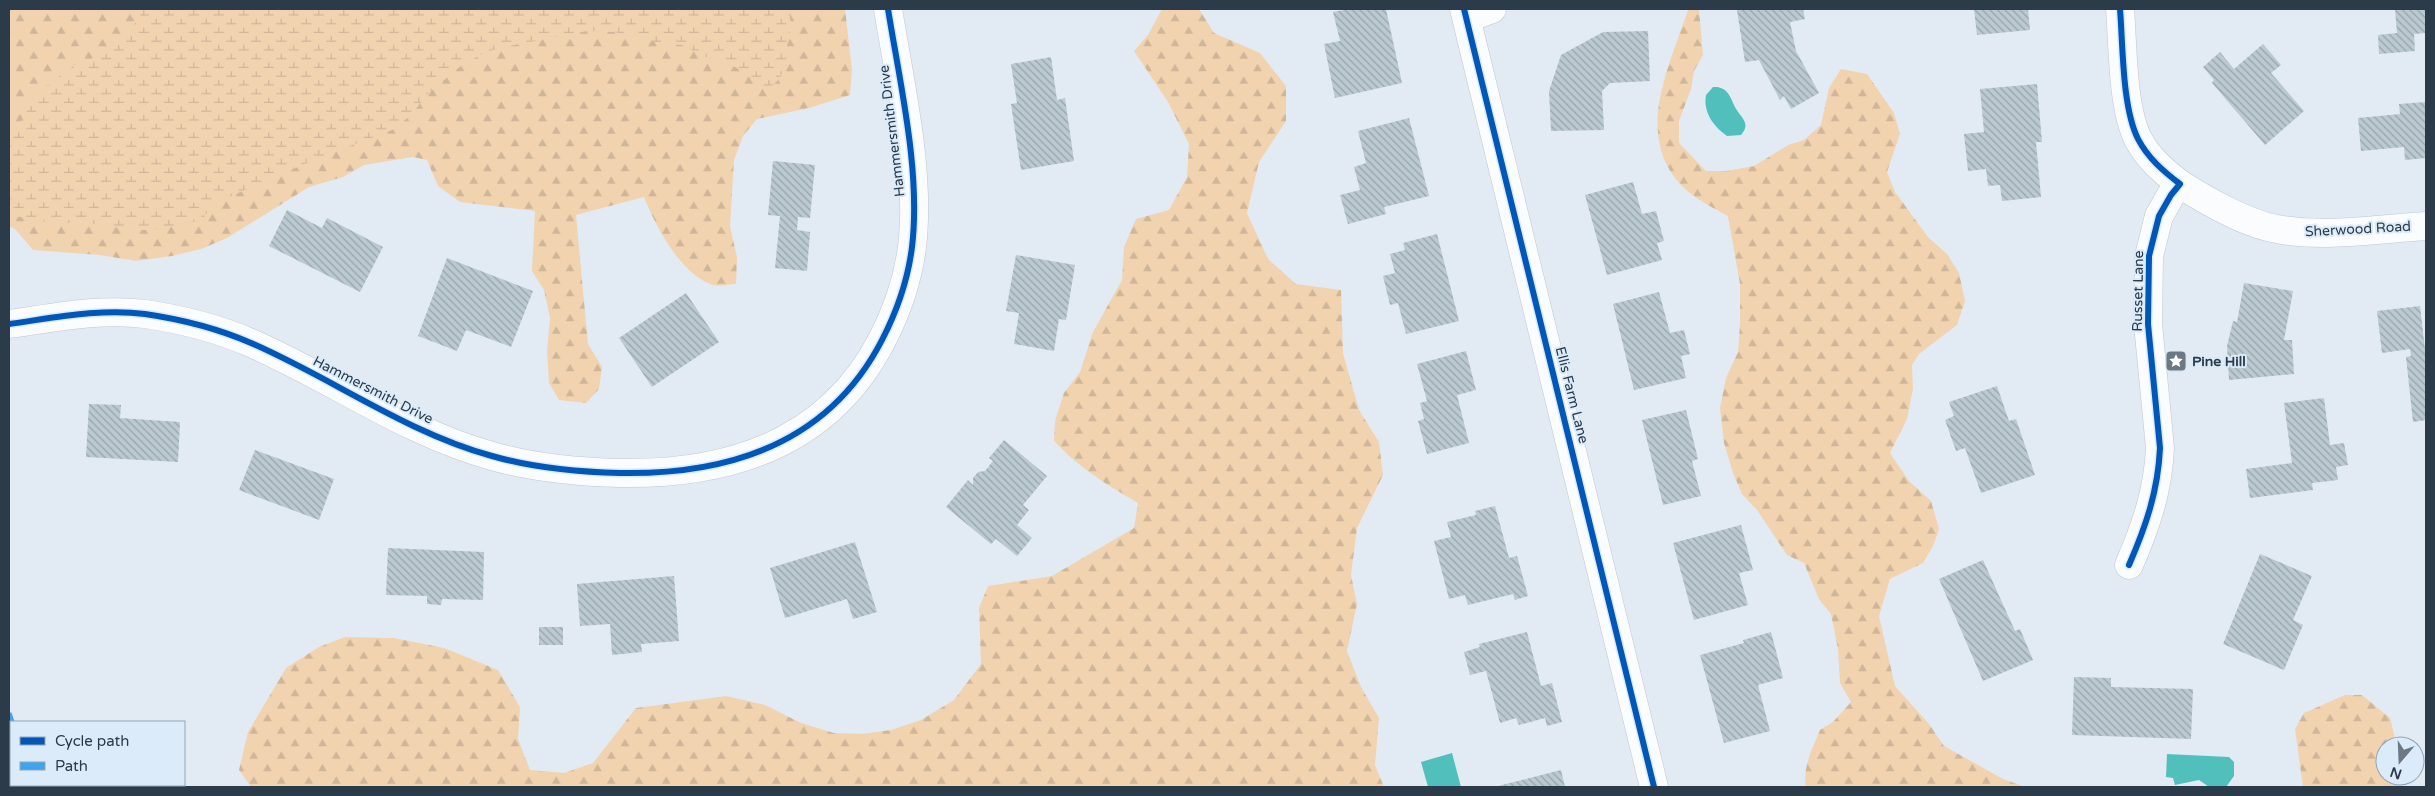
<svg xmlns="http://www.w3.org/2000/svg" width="2435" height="796" viewBox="0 0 2435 796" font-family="'Varela Round',sans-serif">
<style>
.forest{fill:url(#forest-firs)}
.wetland{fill:url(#wetland-marsh)}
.water{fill:#51c0bc}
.building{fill:url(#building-back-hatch)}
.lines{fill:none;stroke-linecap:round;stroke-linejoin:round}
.street-casing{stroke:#bdc8d3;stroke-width:29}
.street{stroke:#fbfcfd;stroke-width:28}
.quiet{stroke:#3ea4ec;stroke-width:5;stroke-dasharray:10 5;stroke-linecap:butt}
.cycleway-casing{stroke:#dbebfa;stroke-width:9}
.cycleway{stroke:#0057b8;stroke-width:6}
.labels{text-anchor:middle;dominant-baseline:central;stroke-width:4;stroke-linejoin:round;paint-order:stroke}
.street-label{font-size:14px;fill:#2c3b4a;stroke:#dbebfa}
.poi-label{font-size:14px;font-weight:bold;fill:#2c3b4a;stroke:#dbebfa;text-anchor:start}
</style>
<defs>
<pattern id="forest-firs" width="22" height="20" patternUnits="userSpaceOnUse" patternTransform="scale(1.25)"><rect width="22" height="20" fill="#f2d3b0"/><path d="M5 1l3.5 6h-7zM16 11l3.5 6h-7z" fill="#d0b699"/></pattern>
<pattern id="wetland-marsh" width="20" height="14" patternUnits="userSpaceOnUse" patternTransform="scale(1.25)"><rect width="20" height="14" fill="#f2d3b0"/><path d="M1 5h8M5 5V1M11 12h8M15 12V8" fill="none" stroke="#d0b699"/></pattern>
<pattern id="building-back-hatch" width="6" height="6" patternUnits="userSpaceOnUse" patternTransform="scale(1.25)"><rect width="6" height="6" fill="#bbc9d1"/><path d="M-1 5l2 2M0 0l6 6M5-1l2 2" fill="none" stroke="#98a4ac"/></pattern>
</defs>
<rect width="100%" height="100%" fill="#e2ebf3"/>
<g class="forest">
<path d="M9,9H845L852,70L850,95L809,108L757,119L743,136L734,160L730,226L737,257L736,284C730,284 719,287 713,285C681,275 656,227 644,197L576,215L588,344L602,367L599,389L586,403L559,400L549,383L547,352L550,318L544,290L532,271L535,211L460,202L438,186L427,160L413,157L364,165L343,177L309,187L227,238L201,249L172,256L136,261L100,255L33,250L15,229L9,226Z"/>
<path d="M1162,9H1199L1214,33L1260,53L1286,86V121L1259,162L1247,213L1268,259L1296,284L1341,290L1343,353L1359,410L1379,442L1383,475L1357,528L1351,575L1357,604L1347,651L1361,687L1379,718L1375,765L1384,787H251L239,770L248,732L286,668L319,647L345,637L394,638L444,648L498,670L520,707L518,739L530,770L564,773L593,763L636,708L726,696L765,705L801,723L834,733L862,734L891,730L921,720L954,700L981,664L979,608L988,586L1052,576L1134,528L1138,503C1104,483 1081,469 1054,441L1055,421L1064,393L1080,372L1093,332L1122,280L1124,247L1136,219L1169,210L1187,177L1189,144L1168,102L1134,51L1148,35Z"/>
<path d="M1693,9H1699L1703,55L1694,71L1691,89L1679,121V143L1706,171H1726L1754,166L1788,145L1804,140L1821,125L1829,88L1841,69L1867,74L1894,113L1900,134L1887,172L1895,192L1928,237L1947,254L1959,273L1965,301L1957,325L1919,354L1912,365L1913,389L1907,419L1890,453L1909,481L1931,501L1939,529L1933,546L1923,563L1890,579L1879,616L1895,686L1929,724L1944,746L2003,779L2025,787H1806C1802,768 1813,747 1820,730L1833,722L1851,702L1840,683L1838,649L1831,614L1819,599L1804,563L1787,555L1757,510L1742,494L1733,473L1724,443L1720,408L1726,378L1738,352L1740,324V284L1728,216C1712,207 1694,199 1680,184C1634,133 1670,65 1688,10Z"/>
<polygon points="2345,695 2362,695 2390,718 2397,746 2385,746 2385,776 2401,776 2403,787 2303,787 2295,729 2304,713"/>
</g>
<polygon class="wetland" points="144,9 789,9 791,26 787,46 788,63 779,79 767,91 748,73 724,62 703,56 682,45 664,44 615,32 587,31 499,48 482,54 458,68 427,95 410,116 392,130 314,160 213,204 202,220 161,229 144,230 119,228 101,224 48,222 9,215 9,137 20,123 37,93 76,64 111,52 124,40"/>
<g class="water">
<path d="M1713,87C1727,86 1730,96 1735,107C1740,117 1752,123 1741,135L1727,136C1713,126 1703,112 1706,95Z"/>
<polygon points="1452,753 1461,787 1428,787 1421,762"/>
<polygon points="2167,754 2229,757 2234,762 2234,776 2226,787 2209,787 2199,780 2175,785 2173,778 2166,777"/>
</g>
<g class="building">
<polygon points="1350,9 1386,9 1402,83 1335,98 1324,44 1340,41 1333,12"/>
<polygon points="1747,9 1803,9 1805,19 1790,22 1796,51 1819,93 1791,109 1784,96 1780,100 1759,60 1745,62 1737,10"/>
<polygon points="1974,9 2028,9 2030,30 1977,35"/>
<polygon points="2395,9 2426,9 2426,33 2414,34 2415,51 2379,54 2378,35 2397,33"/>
<polygon points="1648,31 1650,81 1610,83 1602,91 1604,130 1551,131 1549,91 1561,55 1603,32"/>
<polygon points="2263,44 2281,65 2271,73 2304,111 2265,145 2212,83 2214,80 2203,67 2220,52 2234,69"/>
<polygon points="1051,57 1057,100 1065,98 1074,161 1021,170 1011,104 1017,103 1011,64"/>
<polygon points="2037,84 2042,142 2036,142 2041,197 2002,201 2000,185 1988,186 1986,169 1968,171 1964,134 1984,132 1980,89"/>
<polygon points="2426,102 2426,158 2405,160 2404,147 2361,151 2358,118 2400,114 2399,104"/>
<polygon points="1409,118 1429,196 1384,207 1386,214 1348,224 1340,195 1360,190 1354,167 1366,163 1358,131"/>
<polygon points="773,161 815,165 810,218 798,217 797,230 810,232 807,271 775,268 780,216 768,215"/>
<polygon points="1633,182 1642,214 1656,211 1664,241 1657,243 1662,260 1607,275 1585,195"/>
<polygon points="287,210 322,228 327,218 383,247 360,292 269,246"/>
<polygon points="1437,234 1459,321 1406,334 1398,303 1390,305 1383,276 1395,273 1390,254 1405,250 1403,243"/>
<polygon points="1016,255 1075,265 1066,320 1059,319 1054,351 1014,344 1019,313 1006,311"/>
<polygon points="447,258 533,291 511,347 466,330 457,351 418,336"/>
<polygon points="2244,283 2293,291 2284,340 2292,340 2294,374 2229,380 2227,346 2233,321 2237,322"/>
<polygon points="1659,292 1670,333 1684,330 1690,354 1681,356 1686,378 1634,390 1613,304"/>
<polygon points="686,293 719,342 652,387 619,338"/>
<polygon points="2420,306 2425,349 2426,348 2426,420 2413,422 2406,357 2411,356 2410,349 2382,353 2377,311"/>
<polygon points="1466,351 1476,390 1457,395 1469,443 1427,454 1418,421 1424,419 1420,403 1427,401 1417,364"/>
<polygon points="1997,386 2009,421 2016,419 2035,475 1981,493 1965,448 1956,451 1945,420 1954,416 1949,402"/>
<polygon points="2324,398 2330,445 2344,443 2348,465 2336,467 2338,480 2312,483 2313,490 2250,498 2246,469 2292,463 2284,403"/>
<polygon points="89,404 121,405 120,418 180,422 178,462 86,457"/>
<polygon points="1686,410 1698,459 1692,461 1701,496 1663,505 1642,420"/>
<polygon points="1004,440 1047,476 1023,505 1029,510 1017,525 1032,538 1017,556 996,539 991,544 946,507 968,480 973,485 973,478 978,472 985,471 993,461 989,458"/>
<polygon points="255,450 334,479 319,520 239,490"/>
<polygon points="1495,506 1509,558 1517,556 1528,596 1515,600 1513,594 1468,605 1465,595 1449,599 1434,541 1451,537 1447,522 1476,515 1475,511"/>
<polygon points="1741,525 1753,570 1739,573 1748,605 1694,620 1673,543"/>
<polygon points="855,542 877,612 853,619 847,599 785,618 770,568"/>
<polygon points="388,548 484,552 483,600 442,599 441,605 427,604 427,596 386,595"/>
<polygon points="2260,554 2312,576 2293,620 2303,625 2284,670 2223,644"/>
<polygon points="1983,560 2015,631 2020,629 2033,660 1983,681 1939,579"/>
<polygon points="674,576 679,641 641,644 642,652 612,655 610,624 580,626 577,584"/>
<rect x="539" y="627" width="24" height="18"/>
<polygon points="1527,632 1541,686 1552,683 1562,722 1547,726 1545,718 1519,725 1516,718 1500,723 1486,671 1470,675 1464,652 1480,647 1479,644"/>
<polygon points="1771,632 1783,678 1758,685 1770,731 1724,743 1700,655 1744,643 1743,640"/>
<polygon points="2074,677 2111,678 2111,687 2193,689 2191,739 2072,735"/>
<polygon points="1561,770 1565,787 1498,787 1498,786"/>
</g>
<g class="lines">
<g class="street-casing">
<g id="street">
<polyline points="1464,9 1654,787"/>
<path d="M2120,9C2123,45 2122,107 2138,139C2148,158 2163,171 2180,184L2171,195L2159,216L2149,256L2148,324L2160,448C2158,491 2146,526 2129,565"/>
<polyline points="1467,18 1492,9"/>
<path d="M2180,184C2205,200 2247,224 2277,229C2323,238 2379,229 2426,226"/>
<path d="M9,324C53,318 100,308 145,314C179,319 219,329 251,343C332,378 405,432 492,456C534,468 577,472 620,473C730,475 829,443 882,340C897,311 908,279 912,247C921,172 900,84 888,9"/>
</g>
</g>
<use href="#street" class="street"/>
<g class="quiet">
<polyline points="9,713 12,722"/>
<polyline points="9,763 11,756"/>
</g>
<g class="cycleway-casing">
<g id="cycleway">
<polyline points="1464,9 1654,787"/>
<path d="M2120,9C2123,45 2122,107 2138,139C2148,158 2163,171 2180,184L2171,195L2159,216L2149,256L2148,324L2160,448C2158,491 2146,526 2129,565"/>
<path d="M9,324C53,318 100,308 145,314C179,319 219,329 251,343C332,378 405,432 492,456C534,468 577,472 620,473C730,475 829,443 882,340C897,311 908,279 912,247C921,172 900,84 888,9"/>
</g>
</g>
<use href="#cycleway" class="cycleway"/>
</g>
<defs>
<g id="sight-square" transform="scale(1.125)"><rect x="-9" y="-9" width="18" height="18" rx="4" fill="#6c7985" stroke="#dbebfa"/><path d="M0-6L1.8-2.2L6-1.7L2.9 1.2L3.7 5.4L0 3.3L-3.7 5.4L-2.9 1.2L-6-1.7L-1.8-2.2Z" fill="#fff"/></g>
</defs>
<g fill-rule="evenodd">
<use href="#sight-square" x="2176" y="361"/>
</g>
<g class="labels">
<g class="street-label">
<text transform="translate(892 131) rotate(-97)">Hammersmith Drive</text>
<text transform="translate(2358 229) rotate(-3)">Sherwood Road</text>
<text transform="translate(2138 291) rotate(-89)">Russet Lane</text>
<text transform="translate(373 390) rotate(27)">Hammersmith Drive</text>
<text transform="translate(1572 395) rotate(76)">Ellis Farm Lane</text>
</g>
<g class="poi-label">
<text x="2192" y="361">Pine Hill</text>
</g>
</g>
<rect width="2435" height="796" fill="none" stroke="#2c3b4a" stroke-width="20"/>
<rect x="10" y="721" width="175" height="65" fill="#dbebfa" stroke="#95a5b4"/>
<rect x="20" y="737" width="25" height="8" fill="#0057b8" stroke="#95a5b4"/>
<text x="55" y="746" font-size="15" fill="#2c3b4a">Cycle path</text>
<rect x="20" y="762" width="25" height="8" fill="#3ea4ec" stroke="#95a5b4"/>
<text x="55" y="771" font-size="15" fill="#2c3b4a">Path</text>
<g transform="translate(2400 761) rotate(199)"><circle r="24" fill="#dbebfa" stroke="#95a5b4"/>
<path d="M0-4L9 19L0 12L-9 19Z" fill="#6c7985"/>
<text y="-8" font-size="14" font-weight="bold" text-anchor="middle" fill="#2c3b4a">N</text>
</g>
</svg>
